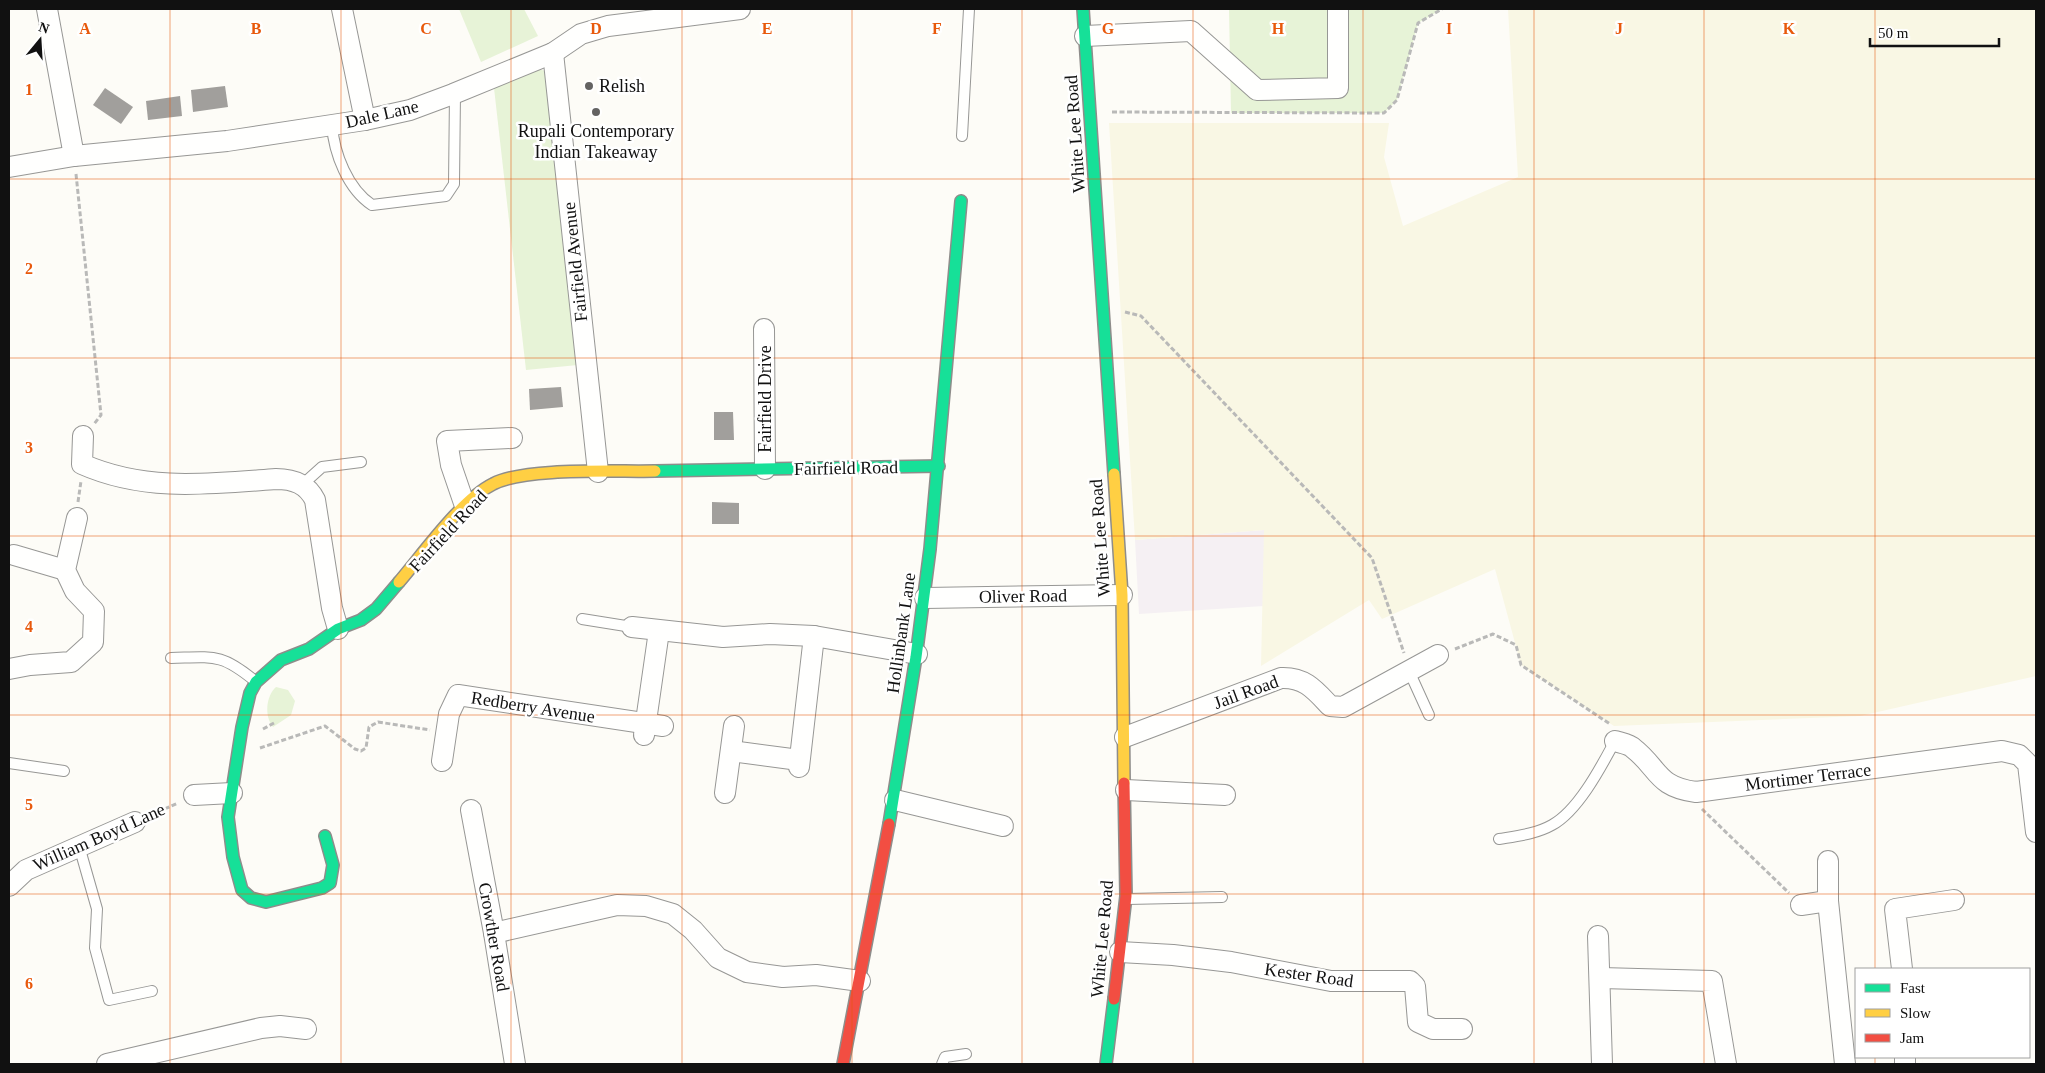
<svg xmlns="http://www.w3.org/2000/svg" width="2045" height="1073" viewBox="0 0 2045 1073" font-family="'Times New Roman',serif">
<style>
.industrial{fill:#f5f0f3}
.farmland{fill:#f9f7e4}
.green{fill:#e7f3d7}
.building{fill:#a19f9c}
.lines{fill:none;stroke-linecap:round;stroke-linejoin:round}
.lane-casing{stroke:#979795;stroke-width:12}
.street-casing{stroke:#979795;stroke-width:22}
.fast-casing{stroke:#8e8d8b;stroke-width:14}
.slow-casing{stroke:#8e8d8b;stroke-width:14}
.jam-casing{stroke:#8e8d8b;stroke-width:14}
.path{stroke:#b9b9b8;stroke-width:3;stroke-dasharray:5 2.5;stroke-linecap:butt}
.lane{stroke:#fffffe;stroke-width:10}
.street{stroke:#fffffe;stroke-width:20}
.fast{stroke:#16e098;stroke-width:11}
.slow{stroke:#ffcf43;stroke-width:11}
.jam{stroke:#f24e42;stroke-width:11}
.grid{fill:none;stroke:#e8590c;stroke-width:1;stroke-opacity:0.55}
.poi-dot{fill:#646362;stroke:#fff;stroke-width:2}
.labels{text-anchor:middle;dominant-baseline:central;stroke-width:5;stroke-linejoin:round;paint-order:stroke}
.poi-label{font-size:18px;fill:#111;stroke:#fff;text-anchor:start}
.street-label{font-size:18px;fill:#111;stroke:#fff}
.grid-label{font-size:16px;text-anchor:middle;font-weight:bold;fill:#e8590c;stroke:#fff;stroke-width:5;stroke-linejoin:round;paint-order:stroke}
</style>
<rect width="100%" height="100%" fill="#fdfcf7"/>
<polygon class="industrial" points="1264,530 1264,606 1139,614 1135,540"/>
<polygon class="farmland" points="1508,9 2036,9 2036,676 1860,716 1614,726 1521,665 1495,569 1382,619 1369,600 1261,666 1264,530 1135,540 1109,123 1389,123 1384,157 1403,226 1518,177"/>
<g class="green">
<polygon points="459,9 524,9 538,36 481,62"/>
<polygon points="1229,9 1442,9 1418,23 1397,100 1384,113 1231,113"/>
<polygon points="537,69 546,71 578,365 526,370 494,88"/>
<path d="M276,687L288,690L295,701L291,715L273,727C264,716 266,696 276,687Z"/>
</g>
<g class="building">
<polygon points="225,86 228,107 193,112 191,90"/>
<polygon points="105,88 133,107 121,124 93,105"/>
<polygon points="180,96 182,116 148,120 146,101"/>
<polygon points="561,387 563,407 530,410 529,389"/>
<polygon points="714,412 733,412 734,440 714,440"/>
<polygon points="712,502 739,503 739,524 712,524"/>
</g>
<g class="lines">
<g class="lane-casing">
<g id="lane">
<path d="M332,125C334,154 348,189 372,205L446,196L454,184L455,93"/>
<polyline points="962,136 969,9"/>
<polyline points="302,485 322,467 361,462"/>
<polyline points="582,619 632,627"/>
<path d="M171,658C214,657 221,653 255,681"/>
<polyline points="1409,671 1429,715"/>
<polyline points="9,763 64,771"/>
<path d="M1499,839C1517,836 1536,834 1552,825C1578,811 1601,767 1615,741"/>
<polyline points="79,846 97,909 95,948 109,1000 152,991"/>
<polyline points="1127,899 1222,897"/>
<polyline points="942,1064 945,1057 966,1054"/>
</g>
</g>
<g class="street-casing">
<g id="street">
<polyline points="47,9 74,156"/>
<polyline points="342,9 365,120"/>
<polyline points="1085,36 1191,31 1257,90 1338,88 1338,9"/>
<polyline points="553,53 598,472"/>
<polyline points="9,167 74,156 227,141 365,120 410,110 453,94 553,53 581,34 608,26 740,9"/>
<polyline points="764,329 765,469"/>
<path d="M83,436L82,464C145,492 209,484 276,479C294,479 307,484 315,500L332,608L338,629"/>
<polyline points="465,506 451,465 447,441 512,438"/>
<polyline points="14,555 65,570"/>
<polyline points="925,598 1122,595"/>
<polyline points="632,627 723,637 770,634 814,636 917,654"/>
<polyline points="9,669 30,665 71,662 93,642 94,611 75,591 65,570 77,518"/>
<polyline points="644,735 659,631"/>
<path d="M1125,737L1281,678C1305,677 1315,690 1330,706L1343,707L1438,655"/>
<path d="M1615,741C1621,743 1629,744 1633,748C1659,768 1656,787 1696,792L2002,751L2019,755L2028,764L2036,832"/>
<polyline points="731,751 799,760"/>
<polyline points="442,761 449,714 458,695 663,726"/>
<polyline points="799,767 814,636"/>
<polyline points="1126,790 1225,795"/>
<polyline points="725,793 734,726"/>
<polyline points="194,795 232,793"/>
<polyline points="895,800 1003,826"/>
<polyline points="471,810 494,933 515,1064"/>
<polyline points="1828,861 1828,901 1845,1064"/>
<polyline points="9,886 26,870 135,822"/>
<polyline points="1801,905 1828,901"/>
<polyline points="494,933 617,905 646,906 673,914 693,930 718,958 747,972 783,977 816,975 860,981"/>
<polyline points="1598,936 1602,1064"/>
<polyline points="1120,952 1173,955 1231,962 1331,981 1410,981 1415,986 1418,1022 1433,1029 1462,1029"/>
<polyline points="1902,969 1895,909 1954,900"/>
<polyline points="1601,978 1712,981 1726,1064"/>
<polyline points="107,1064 261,1028 280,1026 306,1029"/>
<polyline points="1905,1064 1905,1057"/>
</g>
</g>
<g class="fast-casing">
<g id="fast">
<polyline points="1083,9 1114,474"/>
<polyline points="655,471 939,466"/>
<polyline points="889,824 916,657 930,549 961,201"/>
<polyline points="325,836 333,865 330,883 322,888 266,902 251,898 242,890 233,857 228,817 242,727 250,693 256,682 281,660 309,649 338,629 361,620 376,609 399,582"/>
<polyline points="1106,1064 1114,999"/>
</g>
</g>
<g class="slow-casing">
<g id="slow">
<polyline points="1114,474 1122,595 1124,783"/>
<path d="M399,582C423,554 461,500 493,484C525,467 616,472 655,471"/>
</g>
</g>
<g class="jam-casing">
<g id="jam">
<polyline points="1114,999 1126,896 1124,783"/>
<polyline points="843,1064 889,824"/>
</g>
</g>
<g class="path">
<polyline points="1112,112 1384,113 1397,100 1418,23 1442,9"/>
<polyline points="76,174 101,415 94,424"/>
<polyline points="1125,312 1141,316 1372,558 1404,653"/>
<polyline points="78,502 81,481"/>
<polyline points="1455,649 1493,634 1516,645 1521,665 1610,724"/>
<polyline points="263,729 274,723"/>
<polyline points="260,748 325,726 355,749 361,751 366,748 369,727 378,722 430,730"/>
<polyline points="1702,809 1789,893"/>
<polyline points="151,815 178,803"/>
</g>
<use href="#lane" class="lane"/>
<use href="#street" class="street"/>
<use href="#fast" class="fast"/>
<use href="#slow" class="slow"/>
<use href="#jam" class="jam"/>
</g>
<path class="grid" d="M170,9V1064M341,9V1064M511,9V1064M682,9V1064M852,9V1064M1022,9V1064M1193,9V1064M1363,9V1064M1534,9V1064M1704,9V1064M1875,9V969M9,179H2036M9,358H2036M9,536H2036M9,715H2036M9,894H2036M1875,1057V1064"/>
<g class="poi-dot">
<circle cx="589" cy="86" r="5"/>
<circle cx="596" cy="112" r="5"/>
</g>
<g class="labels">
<g class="poi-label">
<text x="599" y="86">Relish</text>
<text x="596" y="131" text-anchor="middle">Rupali Contemporary<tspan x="596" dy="21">Indian Takeaway</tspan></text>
</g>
<g class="street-label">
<text transform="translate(382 114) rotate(-13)">Dale Lane</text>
<text transform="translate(1075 134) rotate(-94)">White Lee Road</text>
<text transform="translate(575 262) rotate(-96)">Fairfield Avenue</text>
<text transform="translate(765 399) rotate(-90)">Fairfield Drive</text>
<text transform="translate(846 468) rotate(-1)">Fairfield Road</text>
<text transform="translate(448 531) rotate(-47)">Fairfield Road</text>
<text transform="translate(1100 538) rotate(-94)">White Lee Road</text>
<text transform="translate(1023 596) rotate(-1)">Oliver Road</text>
<text transform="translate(901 633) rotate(-82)">Hollinbank Lane</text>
<text transform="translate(1246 692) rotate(-20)">Jail Road</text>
<text transform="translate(533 707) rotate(9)">Redberry Avenue</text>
<text transform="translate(1808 777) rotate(-7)">Mortimer Terrace</text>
<text transform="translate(99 837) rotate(-24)">William Boyd Lane</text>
<text transform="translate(494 937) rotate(80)">Crowther Road</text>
<text transform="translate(1102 939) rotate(-85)">White Lee Road</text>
<text transform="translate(1309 975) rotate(8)">Kester Road</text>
</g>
</g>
<g class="grid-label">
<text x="85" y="34">A</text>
<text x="256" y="34">B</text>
<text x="426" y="34">C</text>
<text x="596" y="34">D</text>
<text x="767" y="34">E</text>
<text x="937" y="34">F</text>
<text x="1108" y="34">G</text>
<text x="1278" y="34">H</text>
<text x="1449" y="34">I</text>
<text x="1619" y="34">J</text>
<text x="1789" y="34">K</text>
<text x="29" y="95">1</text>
<text x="29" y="274">2</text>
<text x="29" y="453">3</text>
<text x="29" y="632">4</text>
<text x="29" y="810">5</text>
<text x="29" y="989">6</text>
</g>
<rect width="2045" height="1073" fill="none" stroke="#111111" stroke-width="20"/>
<rect x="1855" y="968" width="175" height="90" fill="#ffffff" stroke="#a0a0a0"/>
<rect x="1865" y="984" width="25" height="8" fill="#16e098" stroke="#a0a0a0"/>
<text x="1900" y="993" font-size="15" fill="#111111">Fast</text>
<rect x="1865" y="1009" width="25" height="8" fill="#ffcf43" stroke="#a0a0a0"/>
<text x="1900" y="1018" font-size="15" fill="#111111">Slow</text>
<rect x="1865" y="1034" width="25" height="8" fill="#f24e42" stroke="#a0a0a0"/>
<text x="1900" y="1043" font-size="15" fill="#111111">Jam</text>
<g transform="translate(40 40) rotate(18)" stroke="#ffffff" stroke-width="4" paint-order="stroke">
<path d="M0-4L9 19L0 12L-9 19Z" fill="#111111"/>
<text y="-8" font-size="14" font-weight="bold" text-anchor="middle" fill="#111111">N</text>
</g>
<path d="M1870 38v8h129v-8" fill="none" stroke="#111111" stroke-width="2.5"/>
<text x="1878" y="38" font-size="15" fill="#111111" stroke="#ffffff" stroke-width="4" paint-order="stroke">50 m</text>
</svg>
